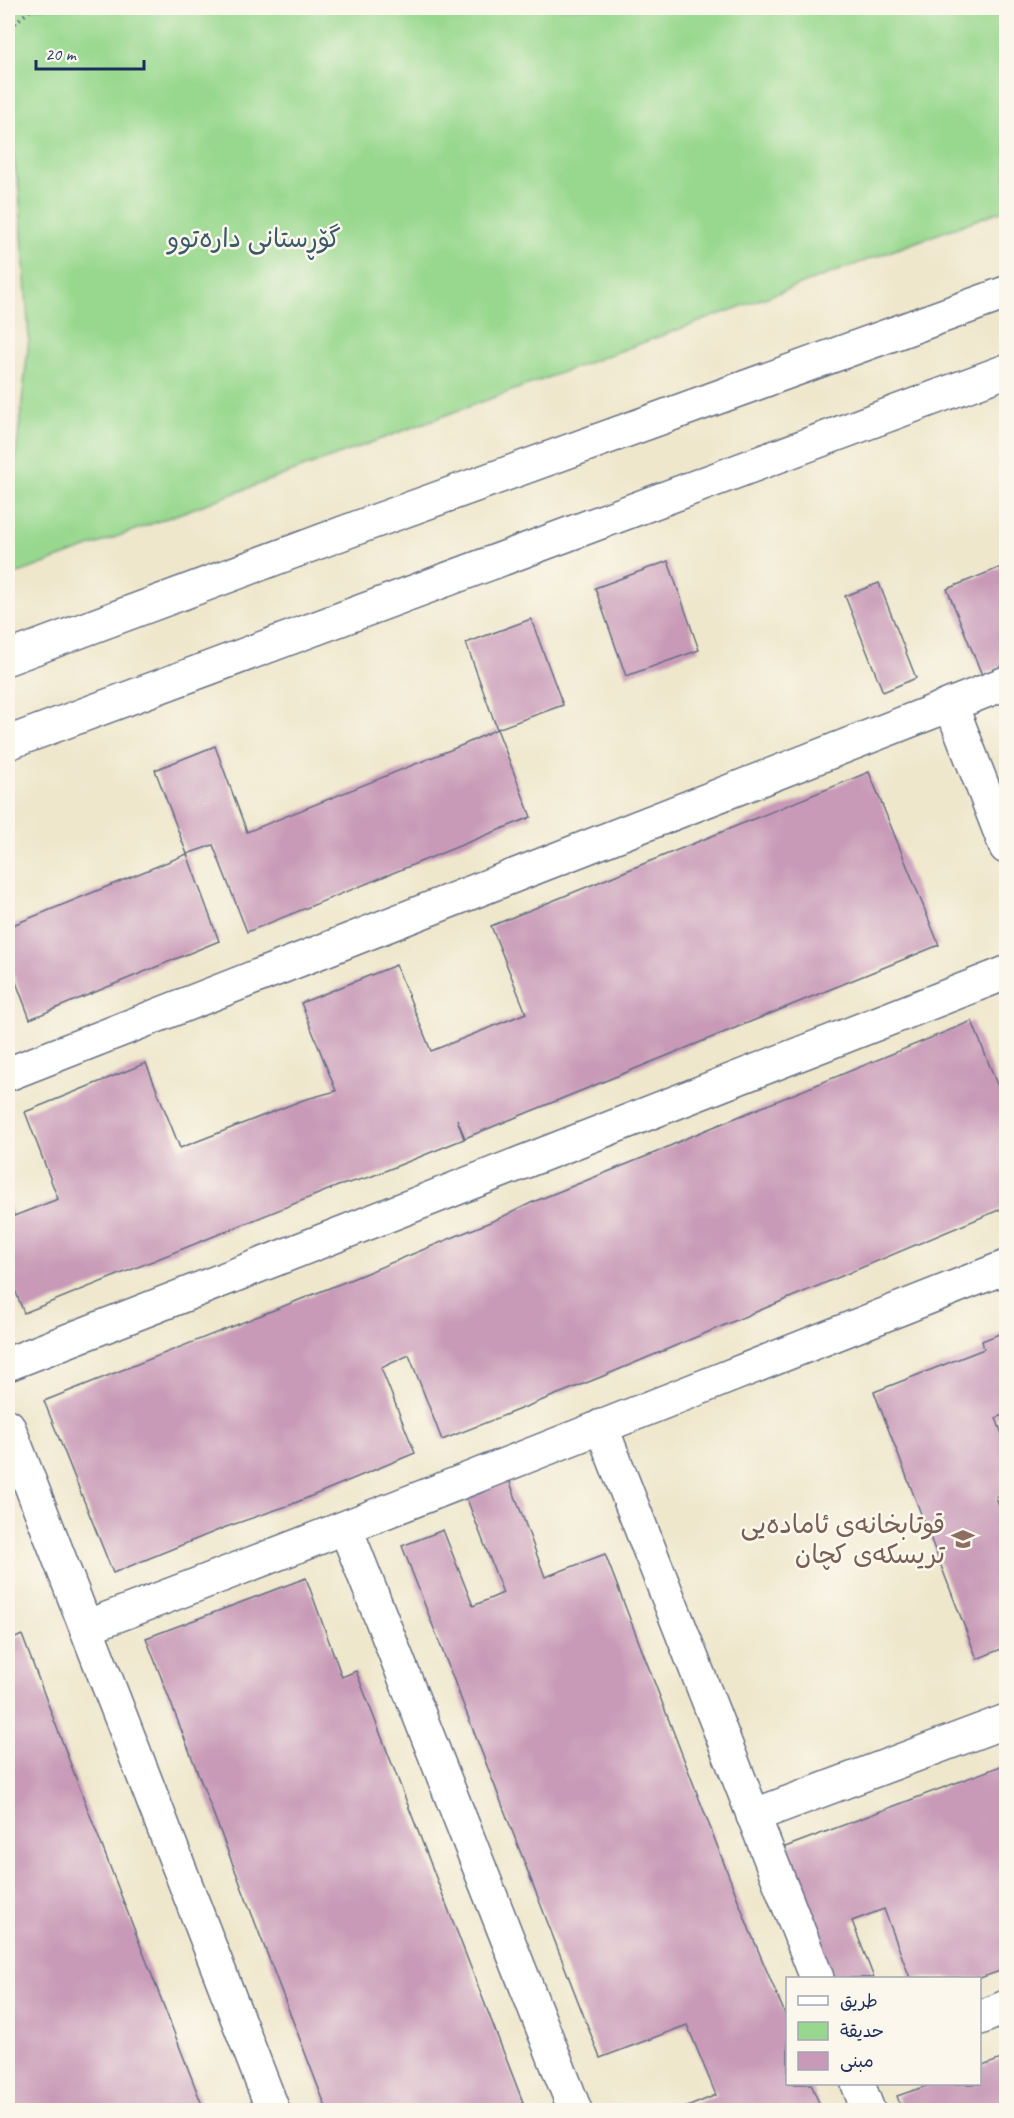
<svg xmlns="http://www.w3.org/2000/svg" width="1014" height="2118" viewBox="0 0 1014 2118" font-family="Caveat,'Playpen Sans Arabic',sans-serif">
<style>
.green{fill:#98d88e;stroke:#5a8476;stroke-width:1.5}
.building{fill:#c89ab7}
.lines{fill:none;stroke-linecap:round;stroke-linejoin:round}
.street-casing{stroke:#656f84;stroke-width:36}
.secondary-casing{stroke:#656f84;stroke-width:36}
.path{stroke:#656f84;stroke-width:4;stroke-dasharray:1.5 4.5;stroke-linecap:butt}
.street{stroke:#fff;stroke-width:33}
.secondary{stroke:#fff;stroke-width:33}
.labels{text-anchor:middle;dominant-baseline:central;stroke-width:5;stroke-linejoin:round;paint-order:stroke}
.park-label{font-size:26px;fill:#3a596a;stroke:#fbf7ec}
.education-label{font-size:26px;fill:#785e54;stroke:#fbf7ec;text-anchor:end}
</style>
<rect width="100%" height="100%" fill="#fbf7ec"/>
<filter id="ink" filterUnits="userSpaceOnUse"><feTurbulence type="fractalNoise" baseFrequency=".0167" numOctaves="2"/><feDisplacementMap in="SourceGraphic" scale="12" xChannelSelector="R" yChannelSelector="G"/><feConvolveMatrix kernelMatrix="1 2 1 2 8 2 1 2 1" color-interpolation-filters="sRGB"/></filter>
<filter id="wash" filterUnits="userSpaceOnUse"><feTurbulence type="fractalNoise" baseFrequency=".008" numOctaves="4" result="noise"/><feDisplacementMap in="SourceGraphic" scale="24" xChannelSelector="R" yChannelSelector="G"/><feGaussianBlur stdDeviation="1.35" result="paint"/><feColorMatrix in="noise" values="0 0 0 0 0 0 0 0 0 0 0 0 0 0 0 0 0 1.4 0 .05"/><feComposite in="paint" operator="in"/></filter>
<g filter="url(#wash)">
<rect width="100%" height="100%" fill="#efe7cc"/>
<path class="green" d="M8,8H1006V209C674,332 340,453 8,577V528L29,339L19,188L8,129Z"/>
<g id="blocks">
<g class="building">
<polygon points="668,561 699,650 626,676 595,588"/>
<polygon points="1006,565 1006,665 982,675 947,589"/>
<polygon points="879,583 916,678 883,692 845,596"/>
<polygon points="531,619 563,705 497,729 466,643"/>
<polygon points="497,729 531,817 247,932 213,845 187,854 155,770 215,746 247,832 465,744"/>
<polygon points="869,772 939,945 465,1138 457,1119 464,1139 370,1177 338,1186 24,1313 8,1272 8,1200 14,1216 58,1199 25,1112 146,1063 180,1148 303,1100 336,1091 301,1003 396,965 431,1051 464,1038 526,1013 491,926"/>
<polygon points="187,854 219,941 30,1019 8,961 8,927"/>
<polygon points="972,1021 1006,1107 1006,1207 601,1377 442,1440 409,1355 381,1368 415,1453 290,1505 226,1527 113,1573 44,1401 347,1281 500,1218 533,1202 657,1152 689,1137"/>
<polygon points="1006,1331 1006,1414 996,1418 1006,1445 1006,1493 996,1497 1002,1515 1006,1513 1006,1647 977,1659 874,1392 984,1349 982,1341"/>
<polygon points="508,1477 545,1577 605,1554 750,1931 788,2021 788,2084 811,2084 822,2110 680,2110 716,2095 687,2025 600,2058 402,1546 443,1530 473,1606 503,1593 465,1494"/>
<polygon points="306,1578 342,1677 356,1671 526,2110 327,2110 146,1638"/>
<polygon points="22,1635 80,1789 204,2110 8,2110 8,1641"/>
<polygon points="1006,1764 1006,1969 980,1978 910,1978 884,1909 852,1921 874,1978 818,1978 772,1852"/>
<polygon points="1006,2057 1006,2110 902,2110 897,2096 932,2084 980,2084 980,2067"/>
</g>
</g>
</g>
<g filter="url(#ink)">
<use href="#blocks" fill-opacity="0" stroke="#656f84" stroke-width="1.5"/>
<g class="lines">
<g class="street-casing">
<g id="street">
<polyline points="951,705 1006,847"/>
<polyline points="8,1074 1006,683"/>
<polyline points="8,1364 1006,973"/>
<polyline points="8,1426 273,2110"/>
<polyline points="601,1426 817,1978"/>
<polyline points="346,1529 575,2110"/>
<path d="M86,1627C394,1511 700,1387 1006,1267"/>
<polyline points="753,1816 1006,1721"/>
<polyline points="980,2018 1006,2007"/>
<polyline points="858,2084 868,2110"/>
</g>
</g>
<g class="secondary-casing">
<g id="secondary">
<polyline points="8,658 359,527 1006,293"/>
<polyline points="8,743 1006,371"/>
</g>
</g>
<polyline class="path" points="8,33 17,21 33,8"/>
<use href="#street" class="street"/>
<use href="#secondary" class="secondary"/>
</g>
</g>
<defs>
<g id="school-bare" transform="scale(1.8)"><path d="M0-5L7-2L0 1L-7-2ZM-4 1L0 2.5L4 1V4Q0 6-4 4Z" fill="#8d6e63" stroke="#fbf7ec" stroke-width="2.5" paint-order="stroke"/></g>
</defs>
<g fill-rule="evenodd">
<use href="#school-bare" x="963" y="1539"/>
</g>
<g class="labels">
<g class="park-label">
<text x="254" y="238">گۆڕستانی دارەتوو</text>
</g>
<g class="education-label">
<text x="945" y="1524">قوتابخانەی ئامادەیی<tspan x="945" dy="30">تریسکەی کچان</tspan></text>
</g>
</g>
<rect width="1014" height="2118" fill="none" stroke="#fbf7ec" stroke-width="30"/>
<rect x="786" y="1977" width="195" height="108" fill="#fbf7ec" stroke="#a1a7b3" stroke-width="1.5"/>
<rect x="798" y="1996" width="30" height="9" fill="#ffffff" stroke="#a1a7b3" stroke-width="1.5"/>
<text x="840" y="2007" font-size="18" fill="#1b2f5e">طريق</text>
<rect x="798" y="2022" width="30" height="18" fill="#98d88e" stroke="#a1a7b3" stroke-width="1.5"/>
<text x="840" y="2037" font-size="18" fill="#1b2f5e">حديقة</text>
<rect x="798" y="2052" width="30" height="18" fill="#c89ab7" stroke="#a1a7b3" stroke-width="1.5"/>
<text x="840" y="2067" font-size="18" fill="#1b2f5e">مبنى</text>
<path d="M36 60v9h108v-9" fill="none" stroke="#1b2f5e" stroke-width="3"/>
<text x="45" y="60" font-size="18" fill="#1b2f5e" stroke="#fbf7ec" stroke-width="4.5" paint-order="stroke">20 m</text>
</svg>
